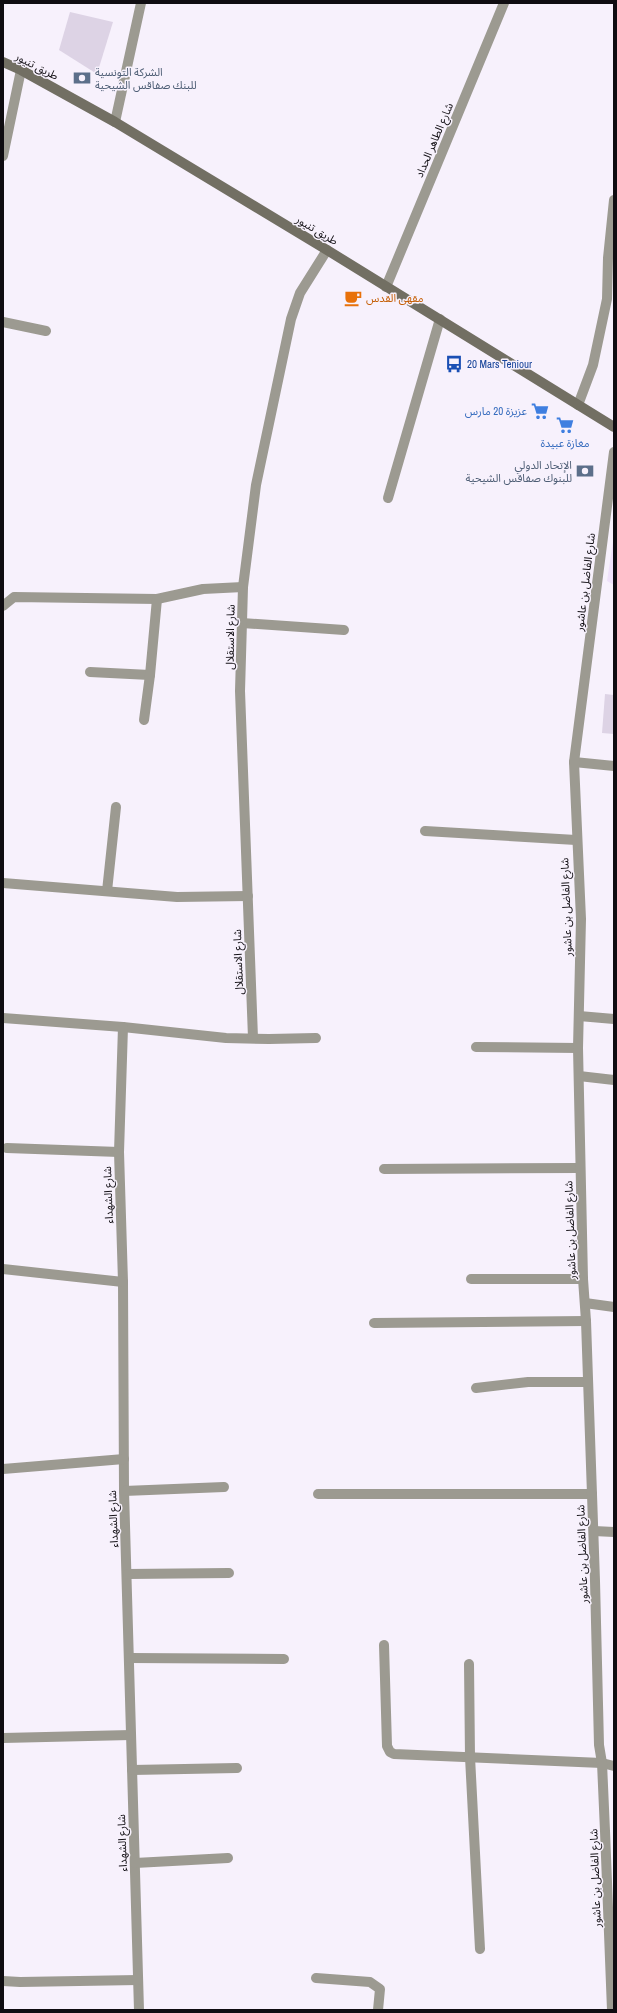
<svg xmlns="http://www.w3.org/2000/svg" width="617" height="2013" viewBox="0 0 617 2013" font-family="'Archivo Narrow','Noto Sans Arabic',sans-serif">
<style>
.built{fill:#efe1fa}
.building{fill:#ddd3e5}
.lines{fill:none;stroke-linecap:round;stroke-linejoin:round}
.minor{stroke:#9c9a91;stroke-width:10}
.secondary{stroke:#726f63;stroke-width:10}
.labels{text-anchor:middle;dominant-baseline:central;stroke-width:3;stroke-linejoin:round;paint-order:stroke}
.street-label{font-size:11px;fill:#0f0c11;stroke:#f7f1fc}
.service-label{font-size:11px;fill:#4e5e75;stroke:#f7f1fc;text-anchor:start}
.food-label{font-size:11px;fill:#c56008;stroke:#f7f1fc;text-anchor:start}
.transit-label{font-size:11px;fill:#164399;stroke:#f7f1fc;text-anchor:start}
.shop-label{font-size:11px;fill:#366cbe;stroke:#f7f1fc;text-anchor:end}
</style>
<rect width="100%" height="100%" fill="#f7f1fc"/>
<polygon class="built" points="614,535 614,585 607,581"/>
<g class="building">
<polygon points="70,12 113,22 97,74 59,50"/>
<polygon points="605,694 614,695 614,734 602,733"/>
</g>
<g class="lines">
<g class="minor">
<polyline points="115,122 141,3"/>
<polyline points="3,156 21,70"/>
<polyline points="386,287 504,3"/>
<polyline points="3,322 46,331"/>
<polyline points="578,405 593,365 607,299 608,258 614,200"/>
<polyline points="388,498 440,319"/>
<polyline points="3,606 14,597 157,599 203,589 243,587"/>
<polyline points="242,623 344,630"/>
<polyline points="90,672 150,675"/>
<polyline points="144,720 150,675 157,599"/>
<polyline points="574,762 614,766"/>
<polyline points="425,831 576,840"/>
<polyline points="3,883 177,897 248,896"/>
<polyline points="107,891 116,807"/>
<polyline points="579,1016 614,1019"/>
<polyline points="3,1018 123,1027 226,1038 269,1039 316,1038"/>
<polyline points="123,1027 119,1152 123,1282 124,1491 139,2010"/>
<polyline points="253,1038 240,691 243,587 256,485 291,319 300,293 327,250"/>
<polyline points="476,1047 578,1048"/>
<polyline points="579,1076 614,1080"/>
<polyline points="7,1148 119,1152"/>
<polyline points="384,1169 580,1168"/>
<polyline points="3,1269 123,1282"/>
<polyline points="471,1279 583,1279"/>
<polyline points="585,1303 614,1307"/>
<polyline points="374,1323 586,1321"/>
<polyline points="476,1388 528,1382 588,1382"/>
<polyline points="3,1469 124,1459"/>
<polyline points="124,1491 224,1487"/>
<polyline points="318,1494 592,1494"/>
<polyline points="594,1531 614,1532"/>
<polyline points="128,1574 229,1573"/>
<polyline points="384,1645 387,1746 390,1752 394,1754 602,1763 614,1766"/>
<polyline points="130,1658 284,1659"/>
<polyline points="469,1664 470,1757 480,1949"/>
<polyline points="3,1738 131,1735"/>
<polyline points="132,1770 237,1768"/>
<polyline points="135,1863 228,1858"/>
<polyline points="316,1978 370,1982 380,1989 378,2010"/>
<polyline points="3,1981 20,1982 138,1980"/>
<polyline points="612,2010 605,1831 602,1763 599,1745 595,1581 586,1321 583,1279 578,1048 581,919 574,762 614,452"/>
</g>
<polyline class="secondary" points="3,62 21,70 115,122 327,250 614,427"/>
</g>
<defs>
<g id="bank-bare" transform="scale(1.38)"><path d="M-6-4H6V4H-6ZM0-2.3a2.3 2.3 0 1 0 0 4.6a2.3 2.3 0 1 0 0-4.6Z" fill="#5c6f8a" stroke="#f7f1fc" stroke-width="2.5" paint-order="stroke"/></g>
<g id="cafe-bare" transform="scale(1.38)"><path d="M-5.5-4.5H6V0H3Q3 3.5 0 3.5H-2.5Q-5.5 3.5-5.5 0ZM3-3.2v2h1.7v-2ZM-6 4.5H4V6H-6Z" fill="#e8710a" stroke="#f7f1fc" stroke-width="2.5" paint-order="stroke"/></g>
<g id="bus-bare" transform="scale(1.38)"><path d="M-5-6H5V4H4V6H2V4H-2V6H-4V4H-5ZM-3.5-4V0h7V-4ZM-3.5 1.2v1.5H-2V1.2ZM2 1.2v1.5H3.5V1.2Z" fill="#1a4fb4" stroke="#f7f1fc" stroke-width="2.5" paint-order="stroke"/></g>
<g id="supermarket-bare" transform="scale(1.38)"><path d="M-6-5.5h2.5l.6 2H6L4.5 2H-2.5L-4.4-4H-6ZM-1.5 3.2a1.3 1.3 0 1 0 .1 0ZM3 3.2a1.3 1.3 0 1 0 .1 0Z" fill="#3f7fe0" stroke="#f7f1fc" stroke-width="2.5" paint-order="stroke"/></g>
</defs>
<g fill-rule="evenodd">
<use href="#bank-bare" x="82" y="78"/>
<use href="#cafe-bare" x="353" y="298"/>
<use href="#bus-bare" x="454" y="364"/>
<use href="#supermarket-bare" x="540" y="411"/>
<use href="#supermarket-bare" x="565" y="425"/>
<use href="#bank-bare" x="585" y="471"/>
</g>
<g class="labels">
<g class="street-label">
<text transform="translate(37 66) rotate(27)">طريق تنيور</text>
<text transform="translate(434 140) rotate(-67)">شارع الطاهر الحداد</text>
<text transform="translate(317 230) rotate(31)">طريق تنيور</text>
<text transform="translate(585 582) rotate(-83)">شارع الفاضل بن عاشور</text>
<text transform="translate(230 637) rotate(-89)">شارع الاستقلال</text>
<text transform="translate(566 907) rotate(-92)">شارع الفاضل بن عاشور</text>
<text transform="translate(238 962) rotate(-92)">شارع الاستقلال</text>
<text transform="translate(108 1195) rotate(-92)">شارع الشهداء</text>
<text transform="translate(570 1230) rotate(-92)">شارع الفاضل بن عاشور</text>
<text transform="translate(113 1519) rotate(-92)">شارع الشهداء</text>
<text transform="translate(582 1554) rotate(-92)">شارع الفاضل بن عاشور</text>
<text transform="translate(122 1843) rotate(-92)">شارع الشهداء</text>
<text transform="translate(595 1878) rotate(-92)">شارع الفاضل بن عاشور</text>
</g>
<g class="service-label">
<text x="95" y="72">الشركة التونسية<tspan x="95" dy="13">للبنك صفاقس الشيحية</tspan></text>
<text x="572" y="465" text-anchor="end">الإتحاد الدولي<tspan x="572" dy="13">للبنوك صفاقس الشيحية</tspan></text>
</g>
<g class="food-label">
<text x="366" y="298">مقهى القدس</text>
</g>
<g class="transit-label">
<text x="467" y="364">20 Mars Teniour</text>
</g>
<g class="shop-label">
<text x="527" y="411">عزيزة 20 مارس</text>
<text x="565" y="443" text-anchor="middle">مغازة عبيدة</text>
</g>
</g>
<rect width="617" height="2013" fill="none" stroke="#0f0c11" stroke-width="8"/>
</svg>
